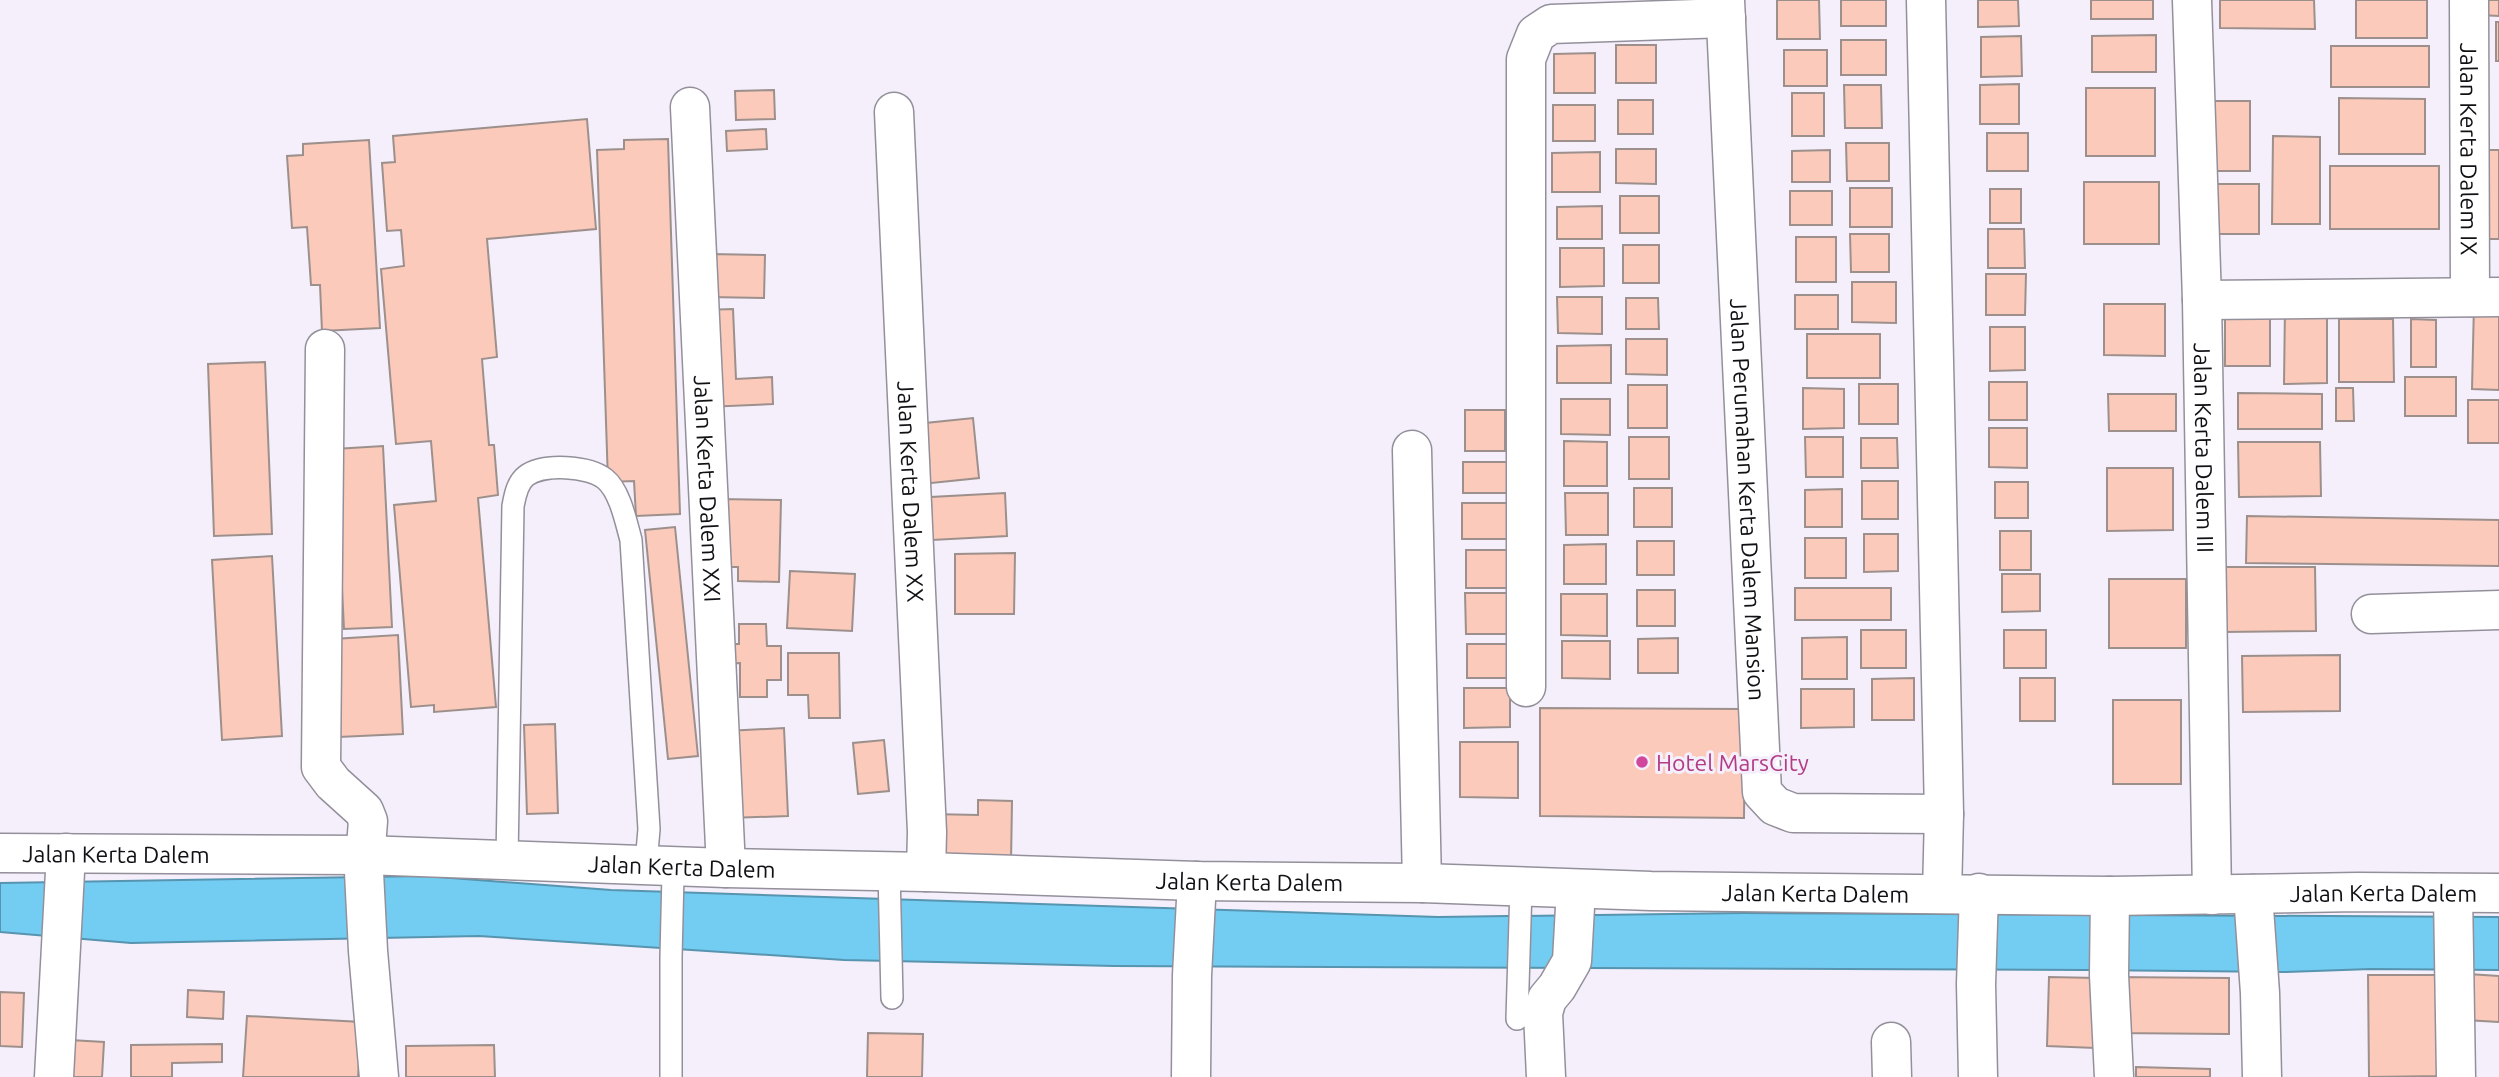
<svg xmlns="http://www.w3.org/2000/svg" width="2499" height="1077" viewBox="0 0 2499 1077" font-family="Ubuntu,sans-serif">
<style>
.water{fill:#73ccf1;stroke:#5694af;stroke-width:2}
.building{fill:#fbcaba;stroke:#9d908c;stroke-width:2}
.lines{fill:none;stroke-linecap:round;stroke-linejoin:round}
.service-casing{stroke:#94909b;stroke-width:24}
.minor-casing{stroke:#94909b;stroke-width:41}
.tertiary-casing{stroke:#94909b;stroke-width:41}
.service{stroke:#fff;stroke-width:21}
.minor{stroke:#fff;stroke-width:38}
.tertiary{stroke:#fff;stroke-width:38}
.hotel-dot{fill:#d1479c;stroke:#f4effb;stroke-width:2.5}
.labels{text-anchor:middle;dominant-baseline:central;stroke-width:6;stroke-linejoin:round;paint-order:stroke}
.street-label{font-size:23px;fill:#111014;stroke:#f4effb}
.hotel-label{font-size:23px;fill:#b23c85;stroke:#f4effb;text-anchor:start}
</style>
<rect width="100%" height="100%" fill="#f4effb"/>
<polygon class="water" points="425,876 611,890 1438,917 1744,913 2499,917 2499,970 2371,969 2286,972 2086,970 1114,966 844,960 479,936 131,943 0,932 0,883"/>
<g class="building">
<polygon points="1777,0 1819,0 1820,39 1777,39"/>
<rect x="1841" y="0" width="45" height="26"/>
<polygon points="1978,0 2018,0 2019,26 1978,27"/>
<rect x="2091" y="0" width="62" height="19"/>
<polygon points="2220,0 2314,0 2315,29 2220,28"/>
<rect x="2356" y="0" width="71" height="38"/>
<polygon points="2480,0 2499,0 2499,16 2480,15"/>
<rect x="2496" y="22" width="3" height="39"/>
<polygon points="2156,35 2156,72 2092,72 2092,36"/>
<polygon points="2021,36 2022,76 1981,77 1981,37"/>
<rect x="1841" y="40" width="45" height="35"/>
<rect x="1616" y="45" width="40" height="38"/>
<rect x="2331" y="46" width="98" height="41"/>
<rect x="1784" y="50" width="43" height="36"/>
<polygon points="1595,53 1595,93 1554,93 1554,54"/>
<polygon points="2019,84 2019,124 1980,124 1980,85"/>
<polygon points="1844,85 1881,85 1882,128 1845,128"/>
<rect x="2086" y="88" width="69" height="68"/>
<polygon points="774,90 775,119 736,120 735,91"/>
<rect x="1792" y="93" width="32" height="43"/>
<polygon points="2339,98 2425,99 2425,154 2339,154"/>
<rect x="1618" y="100" width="35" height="34"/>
<rect x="2212" y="101" width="38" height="70"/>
<rect x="1553" y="105" width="42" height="36"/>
<polygon points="587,119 596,229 487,239 497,357 482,359 489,445 494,445 498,495 478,498 496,707 434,712 434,705 411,707 394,505 436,501 431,441 396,444 381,269 404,266 401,230 387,231 382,163 395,162 393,136"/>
<polygon points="766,129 767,149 727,151 726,131"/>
<rect x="1987" y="133" width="41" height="38"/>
<polygon points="2273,136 2320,137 2320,224 2272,224"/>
<polygon points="668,139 680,514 636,516 634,481 608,482 597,150 624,149 624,140"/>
<polygon points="369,140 380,328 322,331 320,285 311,285 307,227 292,228 287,156 303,155 303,144"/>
<polygon points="1846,143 1889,143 1889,181 1847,181"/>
<polygon points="1616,149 1656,149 1656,184 1616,183"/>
<polygon points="1830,150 1830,182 1792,182 1792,151"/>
<polygon points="2485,150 2499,150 2499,239 2486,239"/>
<polygon points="1600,152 1600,192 1552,192 1552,153"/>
<rect x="2330" y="166" width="109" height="63"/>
<rect x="2084" y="182" width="75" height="62"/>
<rect x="2207" y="184" width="52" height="50"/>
<rect x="1850" y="188" width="42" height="39"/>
<rect x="1990" y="189" width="31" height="34"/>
<rect x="1790" y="191" width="42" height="34"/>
<rect x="1620" y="196" width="39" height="37"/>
<polygon points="1602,206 1602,239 1557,239 1557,207"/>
<polygon points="1988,229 2024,229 2025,268 1988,268"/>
<polygon points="1850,234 1889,234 1889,272 1851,272"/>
<rect x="1796" y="237" width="40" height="45"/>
<rect x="1623" y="245" width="36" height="38"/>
<polygon points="1560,248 1604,248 1604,286 1560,287"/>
<polygon points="710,254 765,255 764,298 709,297"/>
<polygon points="1986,274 2026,274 2025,315 1986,315"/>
<polygon points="1852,282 1896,282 1896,323 1852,322"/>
<rect x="1795" y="295" width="43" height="34"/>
<polygon points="1557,297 1602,297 1602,334 1558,333"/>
<polygon points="1626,298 1658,298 1659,329 1626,329"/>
<polygon points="2104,304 2165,304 2165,356 2104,355"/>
<polygon points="2474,304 2499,305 2499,390 2472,389"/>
<rect x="2225" y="305" width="45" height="61"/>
<polygon points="2285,306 2327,306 2327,383 2284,384"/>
<polygon points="733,309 736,379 772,377 773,404 706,407 703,310"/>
<polygon points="2339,319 2393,319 2394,382 2339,382"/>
<polygon points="2411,319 2436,320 2436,367 2411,367"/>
<polygon points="1990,327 2025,327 2025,370 1990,371"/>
<rect x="1807" y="334" width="73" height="44"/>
<polygon points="1626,339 1667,339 1667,375 1626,374"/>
<polygon points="1611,345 1611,383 1557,383 1557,346"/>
<polygon points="265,362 272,534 214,536 208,364"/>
<rect x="2405" y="377" width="51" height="39"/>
<rect x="1989" y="382" width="38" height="38"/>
<rect x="1859" y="384" width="39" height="40"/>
<rect x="1628" y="385" width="39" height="43"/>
<polygon points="1803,388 1844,389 1844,428 1803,429"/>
<polygon points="2336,388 2353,388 2354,421 2336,421"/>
<polygon points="2238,393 2322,394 2322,429 2238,429"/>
<polygon points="2108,394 2176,394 2176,431 2109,431"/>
<polygon points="1561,399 1610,399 1610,435 1561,434"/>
<rect x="2468" y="400" width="31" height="43"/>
<rect x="1465" y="410" width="40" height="41"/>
<polygon points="973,418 979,478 922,484 916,424"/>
<polygon points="1989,428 2027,428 2027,468 1989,467"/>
<rect x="1629" y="437" width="40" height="42"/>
<polygon points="1805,437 1843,437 1843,477 1806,477"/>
<polygon points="1861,438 1897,438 1898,468 1861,468"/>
<polygon points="1564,441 1607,442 1607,486 1564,486"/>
<polygon points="2238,442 2320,442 2321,496 2239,497"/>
<polygon points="383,446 392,627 344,629 335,449"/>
<rect x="1463" y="462" width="49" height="31"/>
<polygon points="2107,468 2173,468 2173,530 2107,531"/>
<rect x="1862" y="481" width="36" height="38"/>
<rect x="1995" y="482" width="33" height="36"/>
<rect x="1634" y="488" width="38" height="39"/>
<polygon points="1842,489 1842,527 1805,527 1805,490"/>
<polygon points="1005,493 1007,536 932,540 931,497"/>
<polygon points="1565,493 1608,493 1608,535 1566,535"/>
<polygon points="719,499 781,500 779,582 738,581 738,567 729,567"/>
<rect x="1462" y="503" width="51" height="36"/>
<polygon points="2247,516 2499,520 2499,566 2246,563"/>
<polygon points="675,527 698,756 668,759 645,530"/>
<rect x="2000" y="531" width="31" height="39"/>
<polygon points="1864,534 1898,534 1898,571 1864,572"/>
<rect x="1805" y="538" width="41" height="40"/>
<rect x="1637" y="541" width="37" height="34"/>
<polygon points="1606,544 1606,584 1564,584 1564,545"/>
<rect x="1466" y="550" width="47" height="38"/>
<polygon points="1015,553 1014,614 955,614 955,554"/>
<polygon points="272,556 282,736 222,740 212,560"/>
<polygon points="2223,567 2315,567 2316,631 2223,632"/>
<polygon points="790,571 855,574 852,631 787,628"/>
<polygon points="2002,574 2040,574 2040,611 2002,612"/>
<rect x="2109" y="579" width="77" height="69"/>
<rect x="1795" y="588" width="96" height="32"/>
<rect x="1637" y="590" width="38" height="36"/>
<polygon points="1465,593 1512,593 1512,634 1466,634"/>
<polygon points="1561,594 1607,594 1607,636 1561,635"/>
<polygon points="739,624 766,624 767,646 781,646 781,680 767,680 767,697 740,697 740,663 723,664 723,644 739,644"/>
<rect x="1861" y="630" width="45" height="38"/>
<rect x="2004" y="630" width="42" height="38"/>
<polygon points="398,635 403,734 339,737 333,639"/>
<polygon points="1847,637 1847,679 1802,679 1802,638"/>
<polygon points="1678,638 1678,673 1638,673 1638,639"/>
<polygon points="1562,641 1610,641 1610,679 1562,678"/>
<polygon points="1467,644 1515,644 1516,678 1467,678"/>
<polygon points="788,653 839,653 840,718 809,718 808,695 788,695"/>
<polygon points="2340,655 2340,711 2243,712 2242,656"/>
<polygon points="1914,678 1914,720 1872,720 1872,679"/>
<rect x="2020" y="678" width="35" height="43"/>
<polygon points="1464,688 1510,688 1510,727 1464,728"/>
<polygon points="1801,689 1854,689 1854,727 1801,728"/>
<rect x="2113" y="700" width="68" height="84"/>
<polygon points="1540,708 1745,709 1744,818 1540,816"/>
<polygon points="555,724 558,813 527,814 524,725"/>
<polygon points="784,728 788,816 729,818 726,731"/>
<polygon points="884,740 889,791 858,794 853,743"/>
<polygon points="1460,742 1518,742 1518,798 1460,797"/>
<polygon points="978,800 1012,801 1011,863 931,861 931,814 978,815"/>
<polygon points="2468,974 2499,976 2499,1022 2465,1020"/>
<polygon points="2368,975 2441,975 2442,1076 2369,1077"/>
<polygon points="2049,977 2097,978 2095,1048 2047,1046"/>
<polygon points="2113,977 2229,978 2229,1034 2113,1033"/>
<polygon points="188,990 224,992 223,1019 187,1017"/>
<polygon points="0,992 24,993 22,1047 0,1046"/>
<polygon points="247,1016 362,1022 358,1077 243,1077"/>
<polygon points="868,1033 923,1034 922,1077 867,1077"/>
<polygon points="70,1040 104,1042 102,1077 67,1077"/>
<polygon points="222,1044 222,1062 172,1063 172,1077 131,1077 131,1045"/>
<polygon points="494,1045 495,1077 406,1077 406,1046"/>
<polygon points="2136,1067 2210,1069 2210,1077 2136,1077"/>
</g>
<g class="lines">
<g class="service-casing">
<g id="service">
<path d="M507,860L513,506C515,496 517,483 526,476C543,463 589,466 605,479C620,491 626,522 631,540L649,829L646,864"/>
<polyline points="889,871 892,998"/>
<polyline points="1517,1019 1521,887"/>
<polyline points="671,1077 671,957 673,874"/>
</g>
</g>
<g class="minor-casing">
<g id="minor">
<path id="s1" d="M1725,0L1762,792L1775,806L1793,813L1944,814"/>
<polyline points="1926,0 1944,814 1942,894"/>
<path id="s2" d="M2192,0L2202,300L2212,895"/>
<path id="s3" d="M2469,0L2470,297"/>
<path id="s4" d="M690,107L726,868"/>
<path id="s5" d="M894,112L927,832L926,872"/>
<polyline points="2202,300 2499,297"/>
<polyline points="325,349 321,767 333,783 364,811 368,821 364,872 368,951 379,1077"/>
<polyline points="1412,450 1422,883"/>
<polyline points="2371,614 2499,610"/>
<polyline points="1526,687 1526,59 1536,34 1551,24 1726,18"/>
<polyline points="2253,894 2260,993 2262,1077"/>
<polyline points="2453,894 2456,1077"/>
<polyline points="2110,896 2109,975 2114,1077"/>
<polyline points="1891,1042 1892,1077"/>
<polyline points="54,1077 66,853"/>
<polyline points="1191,1077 1192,975 1197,881"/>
<polyline points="1546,1077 1543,1013 1547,999 1557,987 1572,961 1576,889"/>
<polyline points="1978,1077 1976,984 1979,893"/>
</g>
</g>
<g class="tertiary-casing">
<g id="tertiary">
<path id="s6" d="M0,853L364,855L726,868L926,872L1197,881L1422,883L1651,891L2110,896L2358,892L2499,893"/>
</g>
</g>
<use href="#service" class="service"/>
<use href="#minor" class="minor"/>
<use href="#tertiary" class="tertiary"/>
</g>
<circle class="hotel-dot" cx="1642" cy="762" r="7"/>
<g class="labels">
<g class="street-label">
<text stroke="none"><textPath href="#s3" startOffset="149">Jalan Kerta Dalem IX</textPath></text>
<text stroke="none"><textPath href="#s2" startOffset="448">Jalan Kerta Dalem III</textPath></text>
<text stroke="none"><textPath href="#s4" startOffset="382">Jalan Kerta Dalem XXI</textPath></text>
<text stroke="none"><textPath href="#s5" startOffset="380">Jalan Kerta Dalem XX</textPath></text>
<text stroke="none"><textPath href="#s1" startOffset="500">Jalan Perumahan Kerta Dalem Mansion</textPath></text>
<text stroke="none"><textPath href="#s6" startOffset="116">Jalan Kerta Dalem</textPath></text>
<text stroke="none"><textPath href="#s6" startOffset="682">Jalan Kerta Dalem</textPath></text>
<text stroke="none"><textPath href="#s6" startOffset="1250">Jalan Kerta Dalem</textPath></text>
<text stroke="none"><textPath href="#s6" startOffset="1816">Jalan Kerta Dalem</textPath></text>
<text stroke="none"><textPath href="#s6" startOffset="2384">Jalan Kerta Dalem</textPath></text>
</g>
<g class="hotel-label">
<text x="1656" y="762">Hotel MarsCity</text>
</g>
</g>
</svg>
